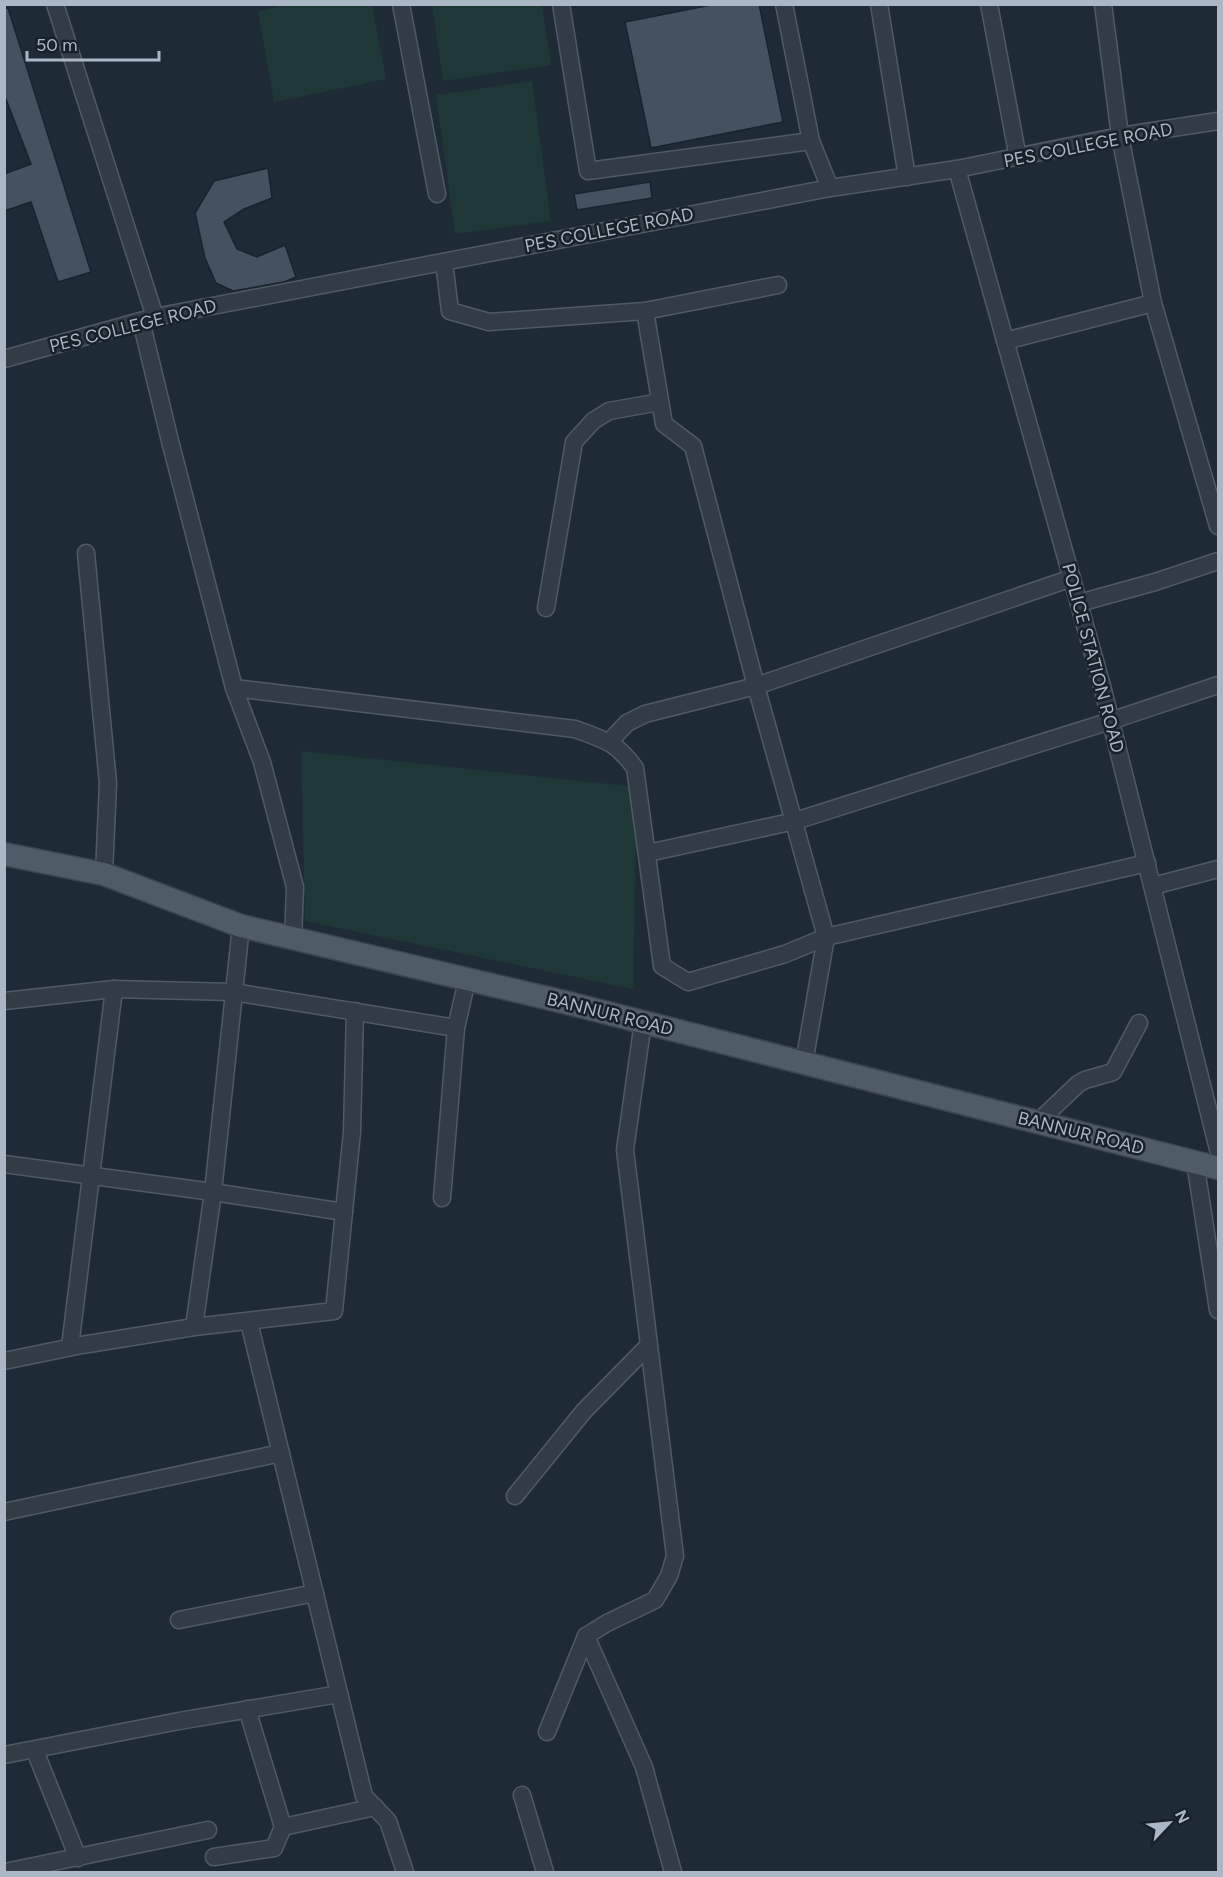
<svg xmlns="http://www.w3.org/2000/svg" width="1223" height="1877" viewBox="0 0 1223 1877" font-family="Figtree,sans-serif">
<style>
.green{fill:#203737}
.building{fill:#445260;stroke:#19232c;stroke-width:1.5}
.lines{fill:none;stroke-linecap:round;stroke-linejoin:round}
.minor-casing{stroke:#4f5a65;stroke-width:19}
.major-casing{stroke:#3b4550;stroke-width:25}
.minor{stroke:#313c46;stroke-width:16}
.major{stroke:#4f5c67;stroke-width:22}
.labels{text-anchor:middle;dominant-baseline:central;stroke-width:5;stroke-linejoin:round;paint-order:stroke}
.street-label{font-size:18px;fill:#abb7c4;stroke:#17212a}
</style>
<rect width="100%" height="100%" fill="#1e2b36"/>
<g class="green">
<polygon points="289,4 372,5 386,79 274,102 258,11"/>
<polygon points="432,5 542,5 551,65 443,81"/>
<polygon points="532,81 551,221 455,234 436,95"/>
<polygon points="301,751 637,787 633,989 305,921"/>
</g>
<g class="building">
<polygon points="716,4 759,4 783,122 651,148 625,22"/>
<polygon points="8,8 91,272 58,282 31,202 4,211 4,174 31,164 4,94 4,9"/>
<polygon points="268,168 272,198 244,209 224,222 237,249 257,257 285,245 296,277 284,282 233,291 216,283 205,258 195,213 214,181"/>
<polygon points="650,182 652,198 577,210 574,194"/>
</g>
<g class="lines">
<g class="minor-casing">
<g id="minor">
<polyline points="55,4 155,317"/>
<polyline points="401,4 437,194"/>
<polyline points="561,4 588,171 811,141"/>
<polyline points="784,4 811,141 830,188"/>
<polyline points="879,4 907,177"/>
<polyline points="989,4 1018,158"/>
<polyline points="1103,4 1120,136 1153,303 1218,526"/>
<polyline points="957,169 1102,686 1218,1149"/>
<polyline points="444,262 450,311 489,322 645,311 778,285"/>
<polyline points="645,311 664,424 693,446 756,686 826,937 804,1063"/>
<polyline points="141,321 170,441 234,688 262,762 295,887 293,939"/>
<polyline points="1005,341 1153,303"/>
<polyline points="4,359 155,317 830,188 957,169 1120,136 1218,121"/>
<polyline points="86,553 108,783 104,874"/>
<polyline points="1079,603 1155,582 1218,561"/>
<polyline points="546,608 574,442 593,421 609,411 660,402"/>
<path d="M234,688L575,729C605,740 616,742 635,768L662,966L688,982L785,954L826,937L1147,863"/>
<polyline points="609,742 627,723 645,714 756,686 1072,578"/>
<polyline points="648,853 795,821 1110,721 1218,685"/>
<polyline points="1153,886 1218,869"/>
<polyline points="4,1001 114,989 233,992 456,1028 467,980"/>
<polyline points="1038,1122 1078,1084 1085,1080 1113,1072 1139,1023"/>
<polyline points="1195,1162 1218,1310"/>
<polyline points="4,1164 213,1192 344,1212"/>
<polyline points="442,1198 456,1028"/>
<polyline points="249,1322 364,1796 388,1821 405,1872"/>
<polyline points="194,1327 213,1192 241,926"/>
<polyline points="70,1347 114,989"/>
<polyline points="4,1361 82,1345 194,1327 334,1311 352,1132 355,1011"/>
<polyline points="515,1496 584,1411 649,1345"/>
<polyline points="4,1512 281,1453"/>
<polyline points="179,1620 315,1593"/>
<polyline points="586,1636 644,1767 673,1872"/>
<polyline points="547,1732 586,1636 607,1623 655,1600 669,1576 675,1556 625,1150 643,1022"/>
<polyline points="35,1751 78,1858"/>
<polyline points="4,1755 179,1721 339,1694"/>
<polyline points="522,1795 545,1872"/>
<polyline points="283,1827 375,1807"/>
<polyline points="214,1857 274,1848 283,1827 247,1709"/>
<polyline points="5,1872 208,1830"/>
</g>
</g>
<g class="major-casing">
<polyline id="major" points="4,854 104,874 241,926 564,1002 1218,1168"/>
</g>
<use href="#minor" class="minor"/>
<use href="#major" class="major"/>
</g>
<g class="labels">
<g class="street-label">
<text transform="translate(1088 145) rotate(-11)">PES COLLEGE ROAD</text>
<text transform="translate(609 230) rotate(-11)">PES COLLEGE ROAD</text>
<text transform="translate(133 326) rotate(-14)">PES COLLEGE ROAD</text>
<text transform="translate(1093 658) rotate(75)">POLICE STATION ROAD</text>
<text transform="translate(610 1014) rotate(14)">BANNUR ROAD</text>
<text transform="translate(1081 1133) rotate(14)">BANNUR ROAD</text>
</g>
</g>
<rect width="1223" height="1877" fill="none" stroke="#abb7c4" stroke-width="12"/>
<g transform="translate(1169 1823) rotate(64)" stroke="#17212a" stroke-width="4.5" paint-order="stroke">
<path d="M0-4.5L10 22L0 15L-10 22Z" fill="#abb7c4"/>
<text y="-9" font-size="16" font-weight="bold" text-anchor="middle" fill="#abb7c4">N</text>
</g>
<path d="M27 51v9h132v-9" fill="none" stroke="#abb7c4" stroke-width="3"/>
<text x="36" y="51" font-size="18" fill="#abb7c4" stroke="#17212a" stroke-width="4.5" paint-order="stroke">50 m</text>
</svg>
